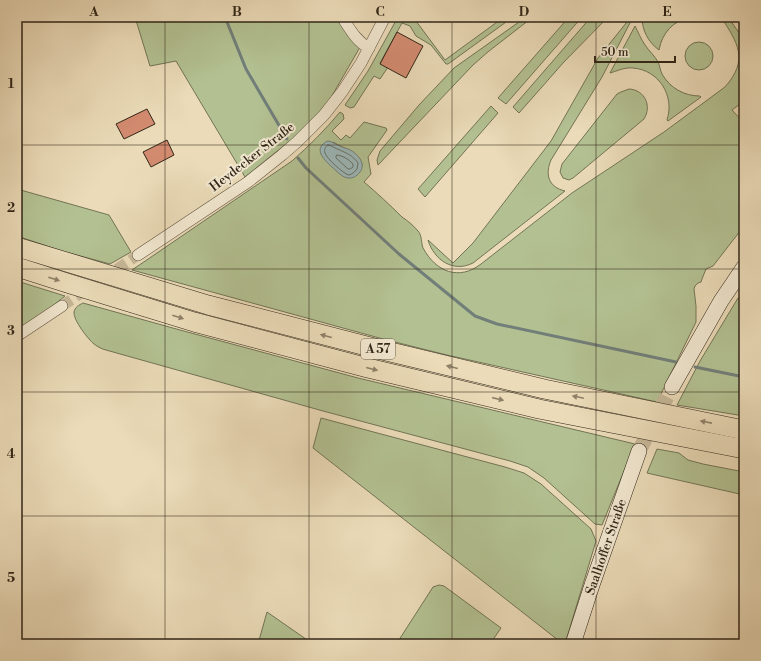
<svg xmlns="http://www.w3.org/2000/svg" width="761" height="661" viewBox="0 0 761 661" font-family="'Libre Bodoni',serif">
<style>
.green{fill:#b3c192;stroke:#727455;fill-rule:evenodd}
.water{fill:#9cb8b9;stroke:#717e79}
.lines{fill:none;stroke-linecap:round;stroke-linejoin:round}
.shore{stroke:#666f68;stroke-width:1}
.stream{stroke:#717e79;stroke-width:3}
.building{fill:#d38b70;stroke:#312618}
.street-tunnel{stroke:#c6b798;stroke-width:11;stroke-dasharray:11 5.5;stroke-linecap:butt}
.secondary-tunnel{stroke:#c6b798;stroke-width:15;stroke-dasharray:15 8;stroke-linecap:butt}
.street-casing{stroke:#605340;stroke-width:12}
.secondary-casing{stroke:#312618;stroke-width:16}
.highway-casing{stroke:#312618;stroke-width:20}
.street{stroke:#f2e8d1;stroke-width:11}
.secondary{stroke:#f2e8d1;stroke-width:15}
.highway{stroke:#ebdbb8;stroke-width:19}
.oneway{fill:#8e8068}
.grid{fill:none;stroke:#312618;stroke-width:1;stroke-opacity:0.55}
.labels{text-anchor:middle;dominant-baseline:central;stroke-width:4;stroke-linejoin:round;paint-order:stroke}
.shield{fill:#f2e8d1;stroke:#6b6050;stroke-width:1}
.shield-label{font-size:12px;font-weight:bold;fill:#312618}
.street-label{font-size:13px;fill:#312618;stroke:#f2e8d1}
.neatline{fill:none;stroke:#312618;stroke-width:1.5}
.grid-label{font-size:13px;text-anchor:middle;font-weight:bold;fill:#312618}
</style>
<rect width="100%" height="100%" fill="#ebdbb8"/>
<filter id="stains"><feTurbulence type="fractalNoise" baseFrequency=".005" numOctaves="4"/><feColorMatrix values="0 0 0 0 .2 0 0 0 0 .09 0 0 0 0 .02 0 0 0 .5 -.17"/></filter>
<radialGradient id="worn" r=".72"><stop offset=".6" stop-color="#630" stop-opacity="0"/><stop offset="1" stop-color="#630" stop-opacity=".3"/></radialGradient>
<g class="green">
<polygon points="135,17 345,17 363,42 329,101 301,132 245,177 176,61 150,66"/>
<polygon points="398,17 413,17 445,60 504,17 513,17 448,64 446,64 431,45 416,36 410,26 402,23 380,63 388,67 380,79 374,76 354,107 350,108 345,105 368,71"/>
<polygon points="526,17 533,17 489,51 473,65 378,165 377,160 380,151 419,105 454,68"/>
<polygon points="569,17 582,17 506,104 498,98"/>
<polygon points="591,17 608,17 563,63 519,113 513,107"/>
<path d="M631,17H632V19L602,77L551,160C545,174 548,187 565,191L473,263C453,273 434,260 428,240L453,263L473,243L551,141L598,58Z"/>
<path d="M642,17H690C673,21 662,33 659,50C648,42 642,30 642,17Z"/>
<path d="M721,17H728L744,40V101L732,110L744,123V226L713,266L706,269L702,279L701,282L698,283L695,286L694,289L696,306V322L657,402L447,355L383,339L132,270L292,161C309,146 325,130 340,112L343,114L344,119L332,131L341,140L346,135L350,138L364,122L386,128L387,130L368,157L371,174L364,182C377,193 390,205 402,217C408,221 414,226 418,231C422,235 421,243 423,248C436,272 459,281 481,264L572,193L664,132L725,87C749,60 738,43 721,17ZM333,142C343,148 361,153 362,166Z"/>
<path d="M635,26C638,32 641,39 645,45C649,51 655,56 658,62C660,66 660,70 662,74C670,88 684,96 700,96L701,97L668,121L667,120C675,96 659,70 633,68C625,67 617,71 610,73Z"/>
<circle cx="699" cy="56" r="14"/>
<path d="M629,89C645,90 652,106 644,119L573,178L569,180L563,178L560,172L562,164L617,94L621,92Z"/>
<polygon points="491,106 498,113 425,197 418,189"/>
<polygon points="17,189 109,215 131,252 110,264 62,251 17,236"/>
<polygon points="17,281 65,296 44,313 17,331"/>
<polygon points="738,298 744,307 744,416 677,405 700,361"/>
<path d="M83,303L180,330L358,378L635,444L602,525L595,524L544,478L528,467L510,461L323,411L106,350C102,349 98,347 94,344C88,339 73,320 74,312C75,307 79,305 83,303Z"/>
<polygon points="321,418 505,467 524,473 541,484 591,529 596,541 565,644 563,644 313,448"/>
<polygon points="657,449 679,453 688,460 703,464 744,472 744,495 647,473"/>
<polygon points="439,585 444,586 501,628 490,644 398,644 397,643 433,587"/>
<polygon points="267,612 313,644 258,644"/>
</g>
<path class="water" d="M328,141C333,142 337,145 342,147C344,148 346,148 348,149C356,152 367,163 360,172C358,175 354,178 350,178C343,179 337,171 332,167C324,160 312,148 328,141Z"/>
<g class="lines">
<g class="shore">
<path d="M328,145C333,146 336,149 340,150C348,154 352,155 358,163L357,169C355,172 352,174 349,175C345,175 326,158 325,153C324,149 325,147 328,145Z"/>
<path d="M337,155C344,156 348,159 353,164V167L350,169H348L336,158V157Z"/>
</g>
<g class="stream">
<polyline points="225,17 246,69 287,139"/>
<polyline points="298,158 306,168 399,254 475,316 497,324 676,362"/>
<polyline points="695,367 744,377"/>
</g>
</g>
<g class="building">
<polygon points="397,32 423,46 406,78 380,64"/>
<polygon points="147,109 155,124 124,139 116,124"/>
<polygon points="167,140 174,155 151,167 143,152"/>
</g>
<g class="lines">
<polyline class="street-tunnel" points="62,306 138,255"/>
<polyline class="secondary-tunnel" points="639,451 672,387"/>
<g class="street-casing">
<g id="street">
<path d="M342,17C350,29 356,41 369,48"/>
<polyline points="138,255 248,182 282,155 297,142 324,115 342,92 361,63 385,17"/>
<polyline points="17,336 62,306"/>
</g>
</g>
<g class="secondary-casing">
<g id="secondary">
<polyline points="672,387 721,301 744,267"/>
<polyline points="573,644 592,585 639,451"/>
</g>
</g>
<g class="highway-casing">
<g id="highway">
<polyline points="17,247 208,305 378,349 544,389 744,430"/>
<polyline points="17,267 67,283 194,322 368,368 539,409 744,449"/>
</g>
</g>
<use href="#street" class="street"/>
<use href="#secondary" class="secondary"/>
<use href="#highway" class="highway"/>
</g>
<defs><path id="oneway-solid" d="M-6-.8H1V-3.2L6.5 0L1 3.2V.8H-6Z"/></defs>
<g class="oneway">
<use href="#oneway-solid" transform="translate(54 279) rotate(18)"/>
<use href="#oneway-solid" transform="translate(178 317) rotate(17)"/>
<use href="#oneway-solid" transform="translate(326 336) rotate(-165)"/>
<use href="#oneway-solid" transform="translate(452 367) rotate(-166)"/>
<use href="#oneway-solid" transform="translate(372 369) rotate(14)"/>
<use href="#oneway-solid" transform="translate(578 397) rotate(-168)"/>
<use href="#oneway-solid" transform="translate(498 399) rotate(13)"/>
<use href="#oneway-solid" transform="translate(706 422) rotate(-169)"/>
</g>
<path class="grid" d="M165,17V644M309,17V644M452,17V644M596,17V644M17,145H744M17,269H744M17,392H744M17,516H744"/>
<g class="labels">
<rect class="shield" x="361" y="339" width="34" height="20" rx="3"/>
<g class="shield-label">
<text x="378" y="349">A 57</text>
</g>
<g class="street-label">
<text transform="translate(252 157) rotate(-38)">Heydecker Straße</text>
<text transform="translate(606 547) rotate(-71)">Saalhoffer Straße</text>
</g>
</g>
<rect width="761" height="661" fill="none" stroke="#ebdbb8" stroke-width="44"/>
<path d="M595 56v6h80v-6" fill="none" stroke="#312618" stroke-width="2"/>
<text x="601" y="56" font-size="12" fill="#312618" stroke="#f2e8d1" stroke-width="3" paint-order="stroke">50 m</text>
<rect x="22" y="22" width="717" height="617" class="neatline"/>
<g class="grid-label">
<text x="94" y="16">A</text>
<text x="237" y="16">B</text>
<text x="380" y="16">C</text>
<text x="524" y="16">D</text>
<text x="667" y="16">E</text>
<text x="11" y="88">1</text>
<text x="11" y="212">2</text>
<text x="11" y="335">3</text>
<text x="11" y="458">4</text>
<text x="11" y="582">5</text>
</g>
<rect width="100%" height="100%" filter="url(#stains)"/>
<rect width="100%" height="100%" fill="url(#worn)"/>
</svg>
